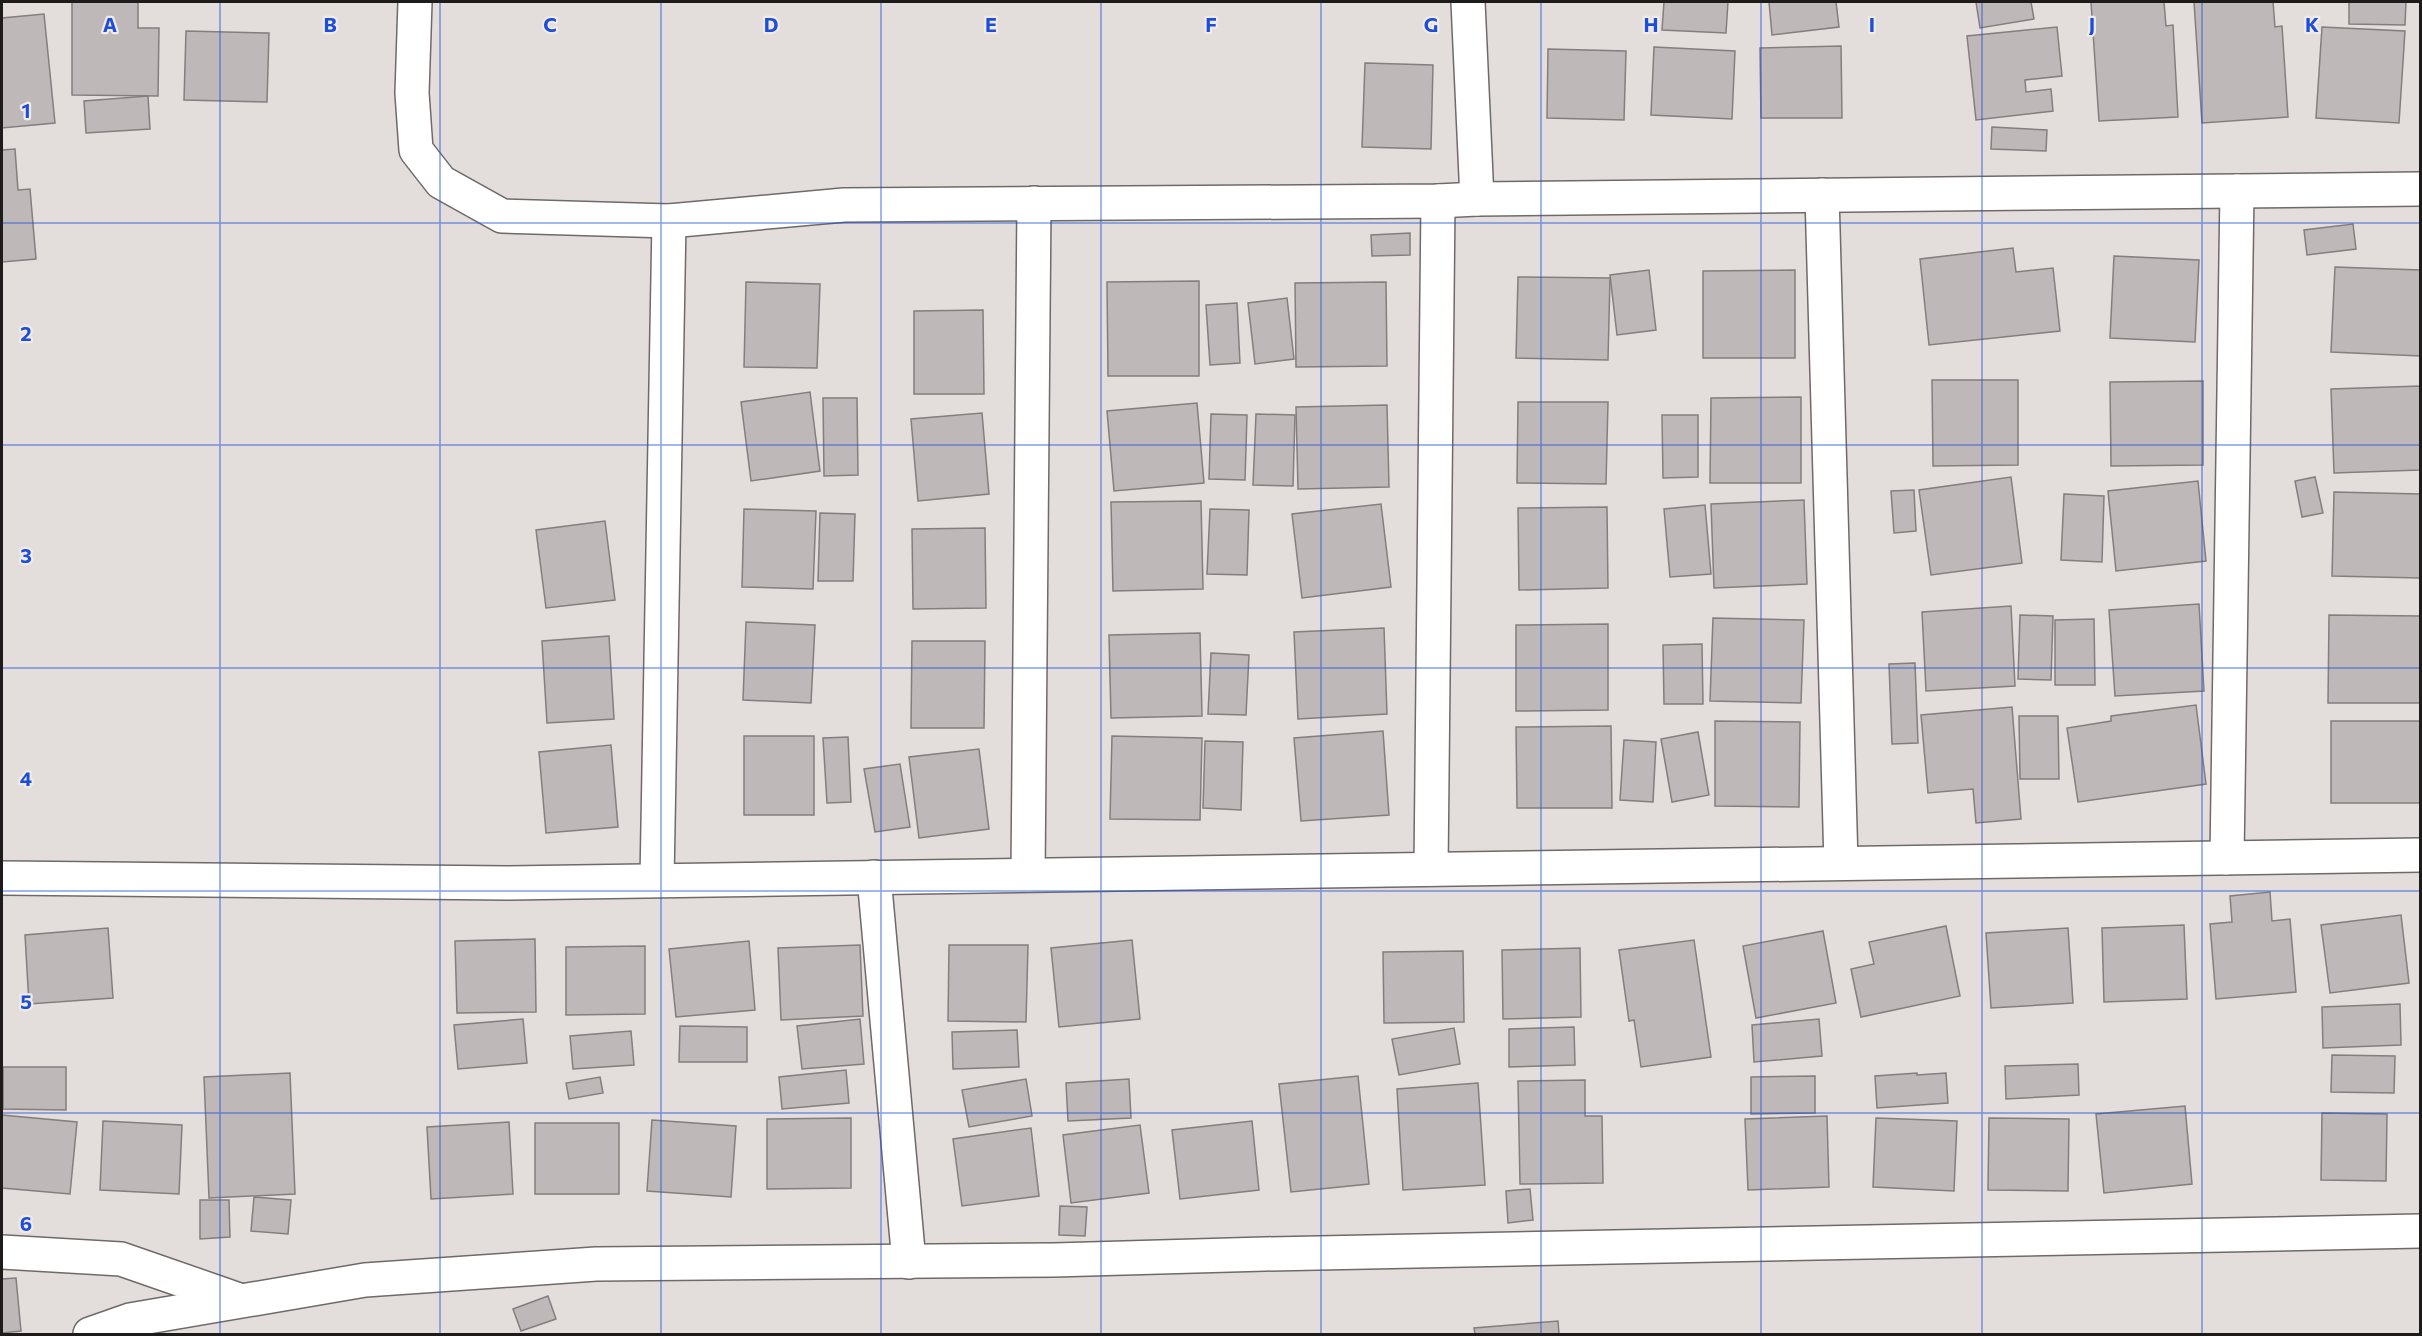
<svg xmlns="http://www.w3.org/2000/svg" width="2422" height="1336" viewBox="0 0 2422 1336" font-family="Commissioner,sans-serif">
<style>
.building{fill:#beb8b8;stroke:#847e7e;stroke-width:1.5}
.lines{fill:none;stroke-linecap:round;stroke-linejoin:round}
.minor-casing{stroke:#6f6a68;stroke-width:36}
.minor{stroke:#fff;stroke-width:33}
.grid{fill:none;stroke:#1d4ed8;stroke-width:1.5;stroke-opacity:0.55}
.grid-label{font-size:20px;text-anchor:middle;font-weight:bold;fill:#1d4ed8;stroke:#f0ebe8;stroke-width:4.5;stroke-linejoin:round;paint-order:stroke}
</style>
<rect width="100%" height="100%" fill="#e3dedb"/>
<g class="building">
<polygon points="72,2 138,2 138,28 159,28 158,96 72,95"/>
<polygon points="1664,2 1728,2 1726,33 1662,30"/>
<polygon points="1769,2 1836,2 1839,27 1772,35"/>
<polygon points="1976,2 2031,2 2034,19 1980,28"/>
<polygon points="2091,2 2164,2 2166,26 2173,25 2178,117 2099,121"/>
<polygon points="2194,2 2273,2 2275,27 2282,26 2288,117 2202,123"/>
<polygon points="2349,2 2406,2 2405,25 2349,24"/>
<polygon points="44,14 55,123 2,128 2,18"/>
<polygon points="2057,27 2062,76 2025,80 2026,92 2051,89 2053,111 1976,120 1967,36"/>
<polygon points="2322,27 2405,31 2399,123 2316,118"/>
<polygon points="186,31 269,33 267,102 184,100"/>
<polygon points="1841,46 1842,118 1761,118 1760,48"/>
<polygon points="1654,47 1735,51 1732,119 1651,115"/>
<polygon points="1548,49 1626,51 1624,120 1547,118"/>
<polygon points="1365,63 1433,65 1431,149 1362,147"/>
<polygon points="148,96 150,129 86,133 84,101"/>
<polygon points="1992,127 2047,130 2046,151 1991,149"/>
<polygon points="15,149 18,190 30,189 36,259 2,262 2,150"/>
<polygon points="2353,224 2356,249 2307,255 2304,230"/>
<polygon points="1410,233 1410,255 1372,256 1371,235"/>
<polygon points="2013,248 2016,272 2053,268 2060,331 1929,345 1920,259"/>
<polygon points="2114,256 2199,260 2195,342 2110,338"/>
<polygon points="2335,267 2420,270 2420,356 2331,352"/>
<polygon points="1649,270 1656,330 1617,335 1610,275"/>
<polygon points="1795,270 1795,358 1703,358 1703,271"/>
<polygon points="1518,277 1610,278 1608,360 1516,358"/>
<polygon points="1199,281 1199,376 1108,376 1107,282"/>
<polygon points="746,282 820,284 817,368 744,367"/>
<polygon points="1386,282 1387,366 1296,367 1295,283"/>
<polygon points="1287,298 1294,359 1255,364 1248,303"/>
<polygon points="1237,303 1240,363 1210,365 1206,305"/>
<polygon points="983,310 984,394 914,394 914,311"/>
<polygon points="1932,380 2018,380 2018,465 1933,466"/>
<polygon points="2203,381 2203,465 2111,466 2110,382"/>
<polygon points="2420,386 2420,470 2334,473 2331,389"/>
<polygon points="810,392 820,471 751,481 741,402"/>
<polygon points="1801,397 1801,483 1710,483 1711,398"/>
<polygon points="823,398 857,398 858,475 824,476"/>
<polygon points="1518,402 1608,402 1606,484 1517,483"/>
<polygon points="1197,403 1204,483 1114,491 1107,411"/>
<polygon points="1387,405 1389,487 1298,489 1296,407"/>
<polygon points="982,413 989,494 918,501 911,419"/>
<polygon points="1211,414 1247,415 1245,480 1209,479"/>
<polygon points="1256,414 1295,415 1293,486 1253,485"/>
<polygon points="1662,415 1698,415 1698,477 1663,478"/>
<polygon points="2011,477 2022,563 1931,575 1919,490"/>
<polygon points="2315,477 2323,513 2302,517 2295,481"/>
<polygon points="2198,481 2206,561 2116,571 2108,491"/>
<polygon points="1914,490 1916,531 1894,533 1891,491"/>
<polygon points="2334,492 2420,494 2420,578 2332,576"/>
<polygon points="2064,494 2104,496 2102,562 2061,560"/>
<polygon points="1804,500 1807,584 1714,588 1711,504"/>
<polygon points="1201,501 1203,589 1113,591 1111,502"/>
<polygon points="1381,504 1391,587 1302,598 1292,514"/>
<polygon points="1705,505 1711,574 1670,577 1664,509"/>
<polygon points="1607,507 1608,588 1519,590 1518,508"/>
<polygon points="744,509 816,511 813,589 742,587"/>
<polygon points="1210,509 1249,510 1247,575 1207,574"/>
<polygon points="820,513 855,514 853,581 818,581"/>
<polygon points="605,521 615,600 546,608 536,530"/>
<polygon points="985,528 986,608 913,609 912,529"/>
<polygon points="2199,604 2204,691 2115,696 2109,610"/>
<polygon points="2011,606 2015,686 1926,691 1922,612"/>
<polygon points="2020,615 2053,616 2051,680 2018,679"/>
<polygon points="2329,615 2420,616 2420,703 2328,703"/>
<polygon points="1713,618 1804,620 1801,703 1710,701"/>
<polygon points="2094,619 2095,685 2055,685 2055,620"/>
<polygon points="746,622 815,625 811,703 743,700"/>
<polygon points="1608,624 1608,710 1516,711 1516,625"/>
<polygon points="1384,628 1387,714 1298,719 1294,632"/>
<polygon points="1200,633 1202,716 1111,718 1109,635"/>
<polygon points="609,636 614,719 547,723 542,641"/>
<polygon points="912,641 985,641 984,728 911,728"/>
<polygon points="1702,644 1703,704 1664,704 1663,645"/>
<polygon points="1211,653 1249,655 1246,715 1208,714"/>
<polygon points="1915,663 1918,743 1892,744 1889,664"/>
<polygon points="2196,705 2206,784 2078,802 2067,728 2111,721 2111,716"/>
<polygon points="2012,707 2021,819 1976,823 1973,789 1928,793 1921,715"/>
<polygon points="2019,716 2058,716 2059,779 2020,779"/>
<polygon points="1715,721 1800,722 1799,807 1715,806"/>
<rect x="2331" y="721" width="89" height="82"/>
<polygon points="1611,726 1612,808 1517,808 1516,727"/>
<polygon points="1383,731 1389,815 1301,821 1294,738"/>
<polygon points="1698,732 1709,795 1672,802 1661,739"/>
<rect x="744" y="736" width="70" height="79"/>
<polygon points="1112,736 1202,738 1200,820 1110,819"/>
<polygon points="848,737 851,802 827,803 823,738"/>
<polygon points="1624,740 1656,742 1653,802 1620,800"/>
<polygon points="1205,741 1243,742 1241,810 1203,808"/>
<polygon points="611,745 618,827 546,833 539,752"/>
<polygon points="979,749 989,829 919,838 909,757"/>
<polygon points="900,764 910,827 875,832 864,769"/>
<polygon points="2270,892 2272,921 2290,919 2296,992 2216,999 2210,924 2232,922 2230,896"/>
<polygon points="2401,915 2409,983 2330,993 2321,925"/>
<polygon points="2184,925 2187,999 2104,1002 2102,928"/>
<polygon points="1946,926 1960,996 1861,1017 1851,969 1874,964 1869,942"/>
<polygon points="108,928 113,998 29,1004 25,935"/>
<polygon points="2068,928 2073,1003 1991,1008 1986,933"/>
<polygon points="1823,931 1836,1003 1756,1018 1743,946"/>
<polygon points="535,939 536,1012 457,1013 455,941"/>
<polygon points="1132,940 1140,1019 1059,1027 1051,948"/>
<polygon points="1694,940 1711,1057 1641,1067 1634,1020 1629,1021 1619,950"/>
<polygon points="749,941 755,1010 676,1017 669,949"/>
<polygon points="860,945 863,1016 781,1020 778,948"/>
<polygon points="949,945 1028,945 1026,1022 948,1021"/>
<polygon points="645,946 645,1014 566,1015 566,947"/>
<polygon points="1580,948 1581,1017 1503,1019 1502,950"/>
<polygon points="1463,951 1464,1022 1384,1023 1383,952"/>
<polygon points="2400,1004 2401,1045 2323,1048 2322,1007"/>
<polygon points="523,1019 527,1063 458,1069 454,1025"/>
<polygon points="860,1019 864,1064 802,1069 797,1026"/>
<polygon points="1819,1019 1822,1056 1754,1062 1752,1025"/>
<polygon points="680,1026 747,1027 747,1062 679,1062"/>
<polygon points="1574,1027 1575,1065 1509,1067 1509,1029"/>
<polygon points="1454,1028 1460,1064 1399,1075 1392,1039"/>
<polygon points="1017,1030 1019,1067 953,1069 952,1032"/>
<polygon points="631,1031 634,1065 573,1069 570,1036"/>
<polygon points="2332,1055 2395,1056 2394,1093 2331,1092"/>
<polygon points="2078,1064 2079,1095 2006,1099 2005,1066"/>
<polygon points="3,1067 66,1067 66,1110 3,1109"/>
<polygon points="846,1070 849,1103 782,1109 779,1077"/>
<polygon points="290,1073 295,1194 209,1198 204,1077"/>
<polygon points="1917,1073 1917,1075 1946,1073 1948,1103 1877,1108 1875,1076"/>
<polygon points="1358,1076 1369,1184 1291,1192 1279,1084"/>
<polygon points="1815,1076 1815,1113 1751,1114 1751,1077"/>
<polygon points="600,1077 603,1093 569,1099 566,1083"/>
<polygon points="1026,1079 1032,1116 969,1127 962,1090"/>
<polygon points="1129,1079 1131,1118 1068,1121 1066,1083"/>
<polygon points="1585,1080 1585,1116 1602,1116 1603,1183 1520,1184 1518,1081"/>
<polygon points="1478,1083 1485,1185 1403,1190 1397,1089"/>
<polygon points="2185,1106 2192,1184 2104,1193 2096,1114"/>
<polygon points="2322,1113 2387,1114 2386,1181 2321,1180"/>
<polygon points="2,1115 77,1122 70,1194 2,1188"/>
<polygon points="1827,1116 1829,1187 1748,1190 1745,1119"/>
<polygon points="851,1118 851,1188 767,1189 767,1119"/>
<polygon points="1876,1118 1957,1121 1954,1191 1873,1187"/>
<polygon points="1989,1118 2069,1119 2068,1191 1988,1190"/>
<polygon points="652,1120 736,1126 731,1197 647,1191"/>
<polygon points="103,1121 182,1125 179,1194 100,1190"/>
<polygon points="1252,1121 1259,1190 1180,1199 1172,1130"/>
<polygon points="509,1122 513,1194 431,1199 427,1127"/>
<rect x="535" y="1123" width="84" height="71"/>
<polygon points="1140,1125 1149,1193 1071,1203 1063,1135"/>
<polygon points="1031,1128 1039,1196 962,1206 953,1139"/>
<polygon points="1530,1189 1533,1220 1508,1223 1506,1191"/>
<polygon points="254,1197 291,1200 288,1234 251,1231"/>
<polygon points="200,1200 229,1200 230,1237 200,1239"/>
<polygon points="1060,1206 1087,1207 1085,1236 1059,1235"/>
<polygon points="16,1278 21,1331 2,1333 2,1279"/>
<polygon points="548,1296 556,1319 521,1331 513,1309"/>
<polygon points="1558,1321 1559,1334 1475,1334 1474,1328"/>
</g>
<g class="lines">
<g class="minor-casing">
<g id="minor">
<polyline points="415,2 412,93 416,150 441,182 502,216 669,221 844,205 1438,201 1477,199 2420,189"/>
<polyline points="1468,2 1477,199"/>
<polyline points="1822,195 1841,863"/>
<polyline points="2227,858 2237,191"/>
<polyline points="1431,869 1438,201"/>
<polyline points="1028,875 1034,203"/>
<polyline points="874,877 909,1262"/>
<polyline points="2,878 508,883 2420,855"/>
<polyline points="657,880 669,221"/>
<polyline points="2,1252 121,1259 239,1300"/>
<polyline points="90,1334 130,1320 365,1280 596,1264 1054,1260 1265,1254 2420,1231"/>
</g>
</g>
<use href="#minor" class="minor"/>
</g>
<path class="grid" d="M220,2V1334M440,2V1334M661,2V1334M881,2V1334M1101,2V1334M1321,2V1334M1541,2V1334M1761,2V1334M1982,2V1334M2202,2V1334M2,223H2420M2,445H2420M2,668H2420M2,891H2420M2,1113H2420"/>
<g class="grid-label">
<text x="110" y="32">A</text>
<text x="330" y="32">B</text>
<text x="550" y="32">C</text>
<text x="771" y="32">D</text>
<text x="991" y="32">E</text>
<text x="1211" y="32">F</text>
<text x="1431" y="32">G</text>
<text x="1651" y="32">H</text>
<text x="1872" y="32">I</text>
<text x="2092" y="32">J</text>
<text x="2312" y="32">K</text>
<text x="26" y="118">1</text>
<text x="26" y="341">2</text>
<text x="26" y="563">3</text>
<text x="26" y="786">4</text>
<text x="26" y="1009">5</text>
<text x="26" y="1231">6</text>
</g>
<rect width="2422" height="1336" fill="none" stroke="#1d1c1b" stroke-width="6"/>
</svg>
